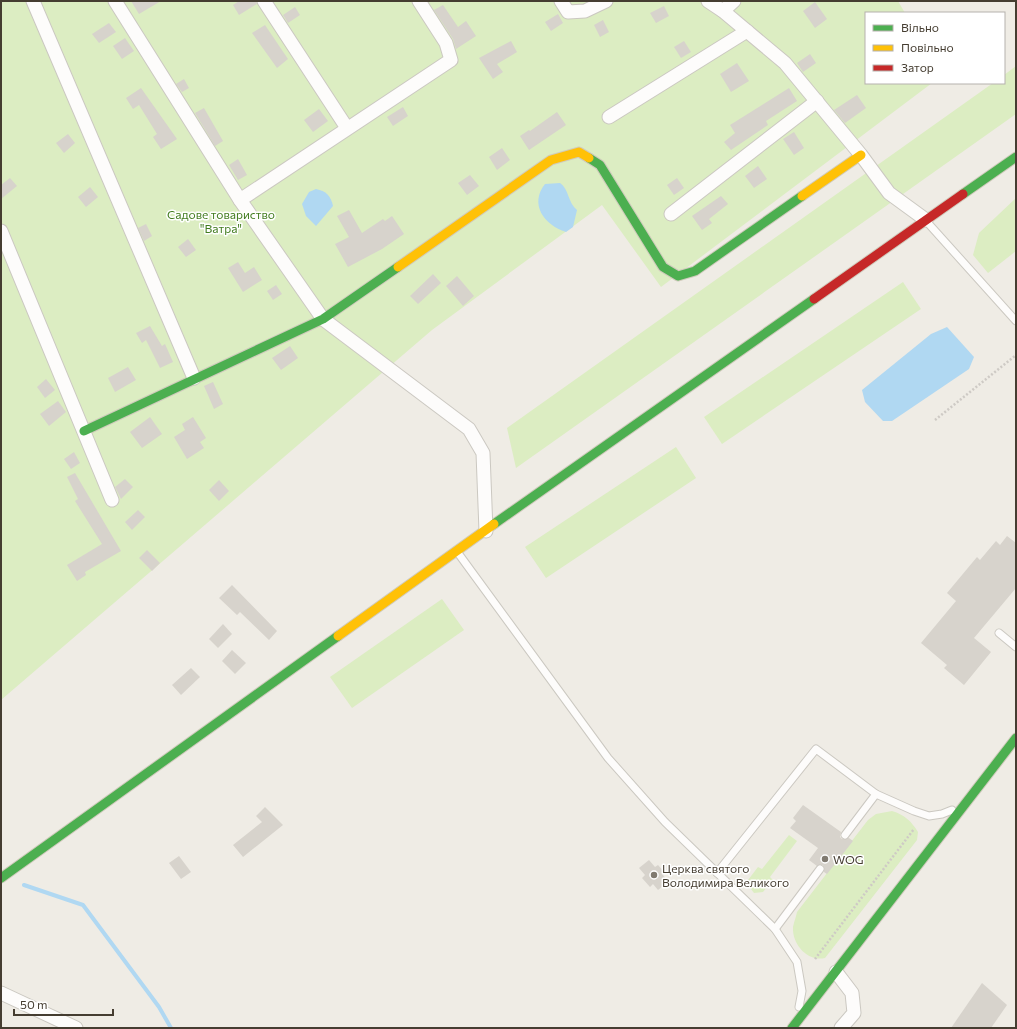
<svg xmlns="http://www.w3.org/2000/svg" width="1017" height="1029" viewBox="0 0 1017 1029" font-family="Commissioner,sans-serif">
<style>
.green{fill:#dcedc2}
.water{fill:#b0d8f2}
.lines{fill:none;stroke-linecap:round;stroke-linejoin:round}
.stream{stroke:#b0d8f2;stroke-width:4}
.building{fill:#d7d3cc}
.lane-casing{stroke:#cbc8c1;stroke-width:9}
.street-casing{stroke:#cbc8c1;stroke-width:15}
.fast-casing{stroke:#d0cbbc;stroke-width:11}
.slow-casing{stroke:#d0cbbc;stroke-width:11}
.jam-casing{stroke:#d0cbbc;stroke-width:11}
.path{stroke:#cecac5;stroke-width:2.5;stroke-dasharray:2 2;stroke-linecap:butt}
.lane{stroke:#fdfcfb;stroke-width:7}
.street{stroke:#fdfcfb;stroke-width:13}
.fast{stroke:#4caf50;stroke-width:9}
.slow{stroke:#ffc107;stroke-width:9}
.jam{stroke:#c62828;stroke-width:9}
.poi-dot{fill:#807a70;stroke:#fff;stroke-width:1.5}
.labels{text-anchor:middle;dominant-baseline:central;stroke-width:3;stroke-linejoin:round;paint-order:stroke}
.park-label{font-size:12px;fill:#427c1f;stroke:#fff}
.poi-label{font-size:12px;fill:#453d31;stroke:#fff;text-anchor:start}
</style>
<rect width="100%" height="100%" fill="#efece5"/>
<g class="green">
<polygon points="1,1 898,1 905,13 866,13 866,83 932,83 661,287 602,205 432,330 1,700"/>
<polygon points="1016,66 1016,114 516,468 507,428 993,83 1004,83 1004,75"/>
<polygon points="1016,198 1016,251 988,273 973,255 979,233"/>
<polygon points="903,282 921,309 722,444 704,417"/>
<polygon points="676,447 696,478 546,578 525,547"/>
<polygon points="442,599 464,630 352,708 330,677"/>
<path d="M892,811C905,815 911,821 918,832L917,840L825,958C808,962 792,945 793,927C794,922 796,917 797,912L868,820L876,814Z"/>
<polygon points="789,835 797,841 770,877 773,880 763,892 754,893 748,885 748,880 758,867 762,869"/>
</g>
<g class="water">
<path d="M560,183C569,189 568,203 577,210L573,227L566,232C544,225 529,204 545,184Z"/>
<path d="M316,189C326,191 331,196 333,206L316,226L306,216L302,204L309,192Z"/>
<polygon points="947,327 974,357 969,369 892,421 883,421 865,402 862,390 931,334"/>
</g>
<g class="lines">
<polyline class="stream" points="24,885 83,905 159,1007 171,1028"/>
</g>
<g class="building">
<polygon points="131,1 161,1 139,14"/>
<polygon points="239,1 256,1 257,4 239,15 233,5"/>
<polygon points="815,2 827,19 815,28 803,11"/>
<polygon points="443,5 458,27 466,21 476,36 456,49 453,39 434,10"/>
<polygon points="664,6 669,16 656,23 650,13"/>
<polygon points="295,7 300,15 288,23 283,15"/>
<polygon points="558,14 563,23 551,31 545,22"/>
<polygon points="603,20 609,32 600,37 594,25"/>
<polygon points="109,23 116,32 99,43 92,34"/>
<polygon points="265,25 288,59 277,68 252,33"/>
<polygon points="125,38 134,51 122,59 113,46"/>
<polygon points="511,41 517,52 497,64 503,72 493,79 479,58"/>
<polygon points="684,41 691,52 681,58 674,47"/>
<polygon points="810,54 816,63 803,72 797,63"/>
<polygon points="737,63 749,81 731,92 720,74"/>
<polygon points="184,79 189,88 182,92 176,84"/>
<polygon points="141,88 177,139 161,149 153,137 157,134 139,105 133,109 126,98"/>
<polygon points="789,88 797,101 766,121 768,125 731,150 724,142 735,133 730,125"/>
<polygon points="857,95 866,108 845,123 834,110"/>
<polygon points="403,107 408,116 393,126 387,117"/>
<polygon points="204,108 223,141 215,146 195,113"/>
<polygon points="319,109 328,121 313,132 304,120"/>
<polygon points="557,112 566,125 529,150 520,136 529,130 530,131"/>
<polygon points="794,132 804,148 794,155 783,139"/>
<polygon points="68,134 75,143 64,153 56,143"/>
<polygon points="502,148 510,160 497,170 489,157"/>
<polygon points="238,159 247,175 238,180 229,165"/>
<polygon points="758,166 767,179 754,188 745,176"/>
<polygon points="470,175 479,186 467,195 458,183"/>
<polygon points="10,178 17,186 1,199 1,185"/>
<polygon points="677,178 684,188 674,195 667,185"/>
<polygon points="90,187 98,197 86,207 78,197"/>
<polygon points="721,196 728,204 709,219 712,223 702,230 692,216"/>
<polygon points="349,210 362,233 383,219 385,221 392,216 404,234 382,249 348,267 335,244 349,237 337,216"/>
<polygon points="146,224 152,236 144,241 138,228"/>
<polygon points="188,239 196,250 186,257 178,247"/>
<polygon points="238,262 245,273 254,267 262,280 243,292 228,268"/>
<polygon points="433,274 441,283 418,304 410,296"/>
<polygon points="457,276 474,296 463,306 446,286"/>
<polygon points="276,285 282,294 273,300 267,291"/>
<polygon points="150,326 162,346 165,344 173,362 160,368 146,340 142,343 136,333"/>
<polygon points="290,346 298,358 281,370 272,358"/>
<polygon points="128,367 136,380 115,392 108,378"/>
<polygon points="46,379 55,390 45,398 37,387"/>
<polygon points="213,382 223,404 214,409 204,386"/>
<polygon points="58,401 66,412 49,426 40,414"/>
<polygon points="150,417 162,434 142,448 130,432"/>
<polygon points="193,417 206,438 200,442 204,448 187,459 174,437 185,430 182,424"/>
<polygon points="74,452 80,463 71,469 64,459"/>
<polygon points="75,473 121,551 85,572 86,575 77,581 67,565 102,544 75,501 78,499 67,477"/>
<polygon points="125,479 133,487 121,499 115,487"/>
<polygon points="219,480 229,491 219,501 209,490"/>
<polygon points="138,510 145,517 132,530 125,522"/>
<polygon points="1007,536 1016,543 1016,588 974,638 991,652 964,685 944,668 947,665 921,643 956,601 947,593 977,557 980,560 996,541 1000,545"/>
<polygon points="147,550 160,563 152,571 139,558"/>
<polygon points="232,585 277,631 269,640 240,612 237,615 219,598"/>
<polygon points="223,624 232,634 218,648 209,639"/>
<polygon points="232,650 246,663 235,674 222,661"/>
<polygon points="191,668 200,677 181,695 172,685"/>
<polygon points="803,805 841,832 840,837 842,839 849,838 853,841 827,874 824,872 823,865 817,866 809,860 818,848 790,828 796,821 793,818"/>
<polygon points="265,807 283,825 243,857 233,845 262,822 256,816"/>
<polygon points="179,856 191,872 181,879 169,863"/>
<polygon points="649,860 655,867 658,865 665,873 663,875 668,882 658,890 653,884 650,887 642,878 645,875 639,868"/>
<polygon points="982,983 1007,1005 991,1028 951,1028"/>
</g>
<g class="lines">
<g class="lane-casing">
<g id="lane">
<polyline points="927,222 1016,321"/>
<polyline points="458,553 608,758 665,822 775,929 797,962 802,991 799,1007"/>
<polyline points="999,633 1016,647"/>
<polyline points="845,835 876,794"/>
<polyline points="717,873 816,749 876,794 914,811 929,816 942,814 952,810"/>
<polyline points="775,929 820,869"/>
</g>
</g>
<g class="street-casing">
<g id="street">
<polyline points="33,1 194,378"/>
<polyline points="115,1 240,200 323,319 469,429 483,453 486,531"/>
<polyline points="264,1 347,128"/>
<polyline points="561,1 568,12 585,11 606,1"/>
<polyline points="708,1 723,11 785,63 861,155 889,193 926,220"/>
<polyline points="723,11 734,1"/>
<polyline points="609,117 747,31"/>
<polyline points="240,200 451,60 446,43 419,1"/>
<polyline points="671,214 817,101"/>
<polyline points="1,231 112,500"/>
<polyline points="836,972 852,993 854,1013 841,1028"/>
<polyline points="1,993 76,1028"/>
</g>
</g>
<g class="fast-casing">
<g id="fast">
<polyline points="589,158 600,165 663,267 678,276 695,271 802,196"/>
<polyline points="963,194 1016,157"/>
<polyline points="84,431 323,319 398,267"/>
<polyline points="494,524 814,299"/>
<polyline points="1,878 338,636"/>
<polyline points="792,1028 1016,738"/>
</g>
</g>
<g class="slow-casing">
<g id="slow">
<polyline points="802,196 861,155"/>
<polyline points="398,267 551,160 579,152 589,158"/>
<polyline points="338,636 494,524"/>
</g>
</g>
<g class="jam-casing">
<polyline id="jam" points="814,299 963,194"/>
</g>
<g class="path">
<polyline points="935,420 1016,355"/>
<polyline points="815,959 914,829"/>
</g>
<use href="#lane" class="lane"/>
<use href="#street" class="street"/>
<use href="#fast" class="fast"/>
<use href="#slow" class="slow"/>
<use href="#jam" class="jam"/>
</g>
<g class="poi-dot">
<circle cx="825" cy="859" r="4"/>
<circle cx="654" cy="875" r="4"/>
</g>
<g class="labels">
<g class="park-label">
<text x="221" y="214">Садове товариство<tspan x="221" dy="14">"Ватра"</tspan></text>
</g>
<g class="poi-label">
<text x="833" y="859">WOG</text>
<text x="662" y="868">Церква святого<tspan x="662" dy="14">Володимира Великого</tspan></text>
</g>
</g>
<rect width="1017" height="1029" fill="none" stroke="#453d31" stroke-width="4"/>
<rect x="865" y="12" width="140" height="72" fill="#ffffff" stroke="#b5b1ad"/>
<rect x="873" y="25" width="20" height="6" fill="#4caf50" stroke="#b5b1ad"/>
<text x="901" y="32" font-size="12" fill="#453d31">Вільно</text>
<rect x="873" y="45" width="20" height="6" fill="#ffc107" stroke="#b5b1ad"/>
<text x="901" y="52" font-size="12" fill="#453d31">Повільно</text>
<rect x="873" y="65" width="20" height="6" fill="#c62828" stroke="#b5b1ad"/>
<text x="901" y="72" font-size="12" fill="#453d31">Затор</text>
<path d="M14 1009v6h99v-6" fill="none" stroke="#453d31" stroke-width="2"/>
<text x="20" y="1009" font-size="12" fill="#453d31" stroke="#ffffff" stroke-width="3" paint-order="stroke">50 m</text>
</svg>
